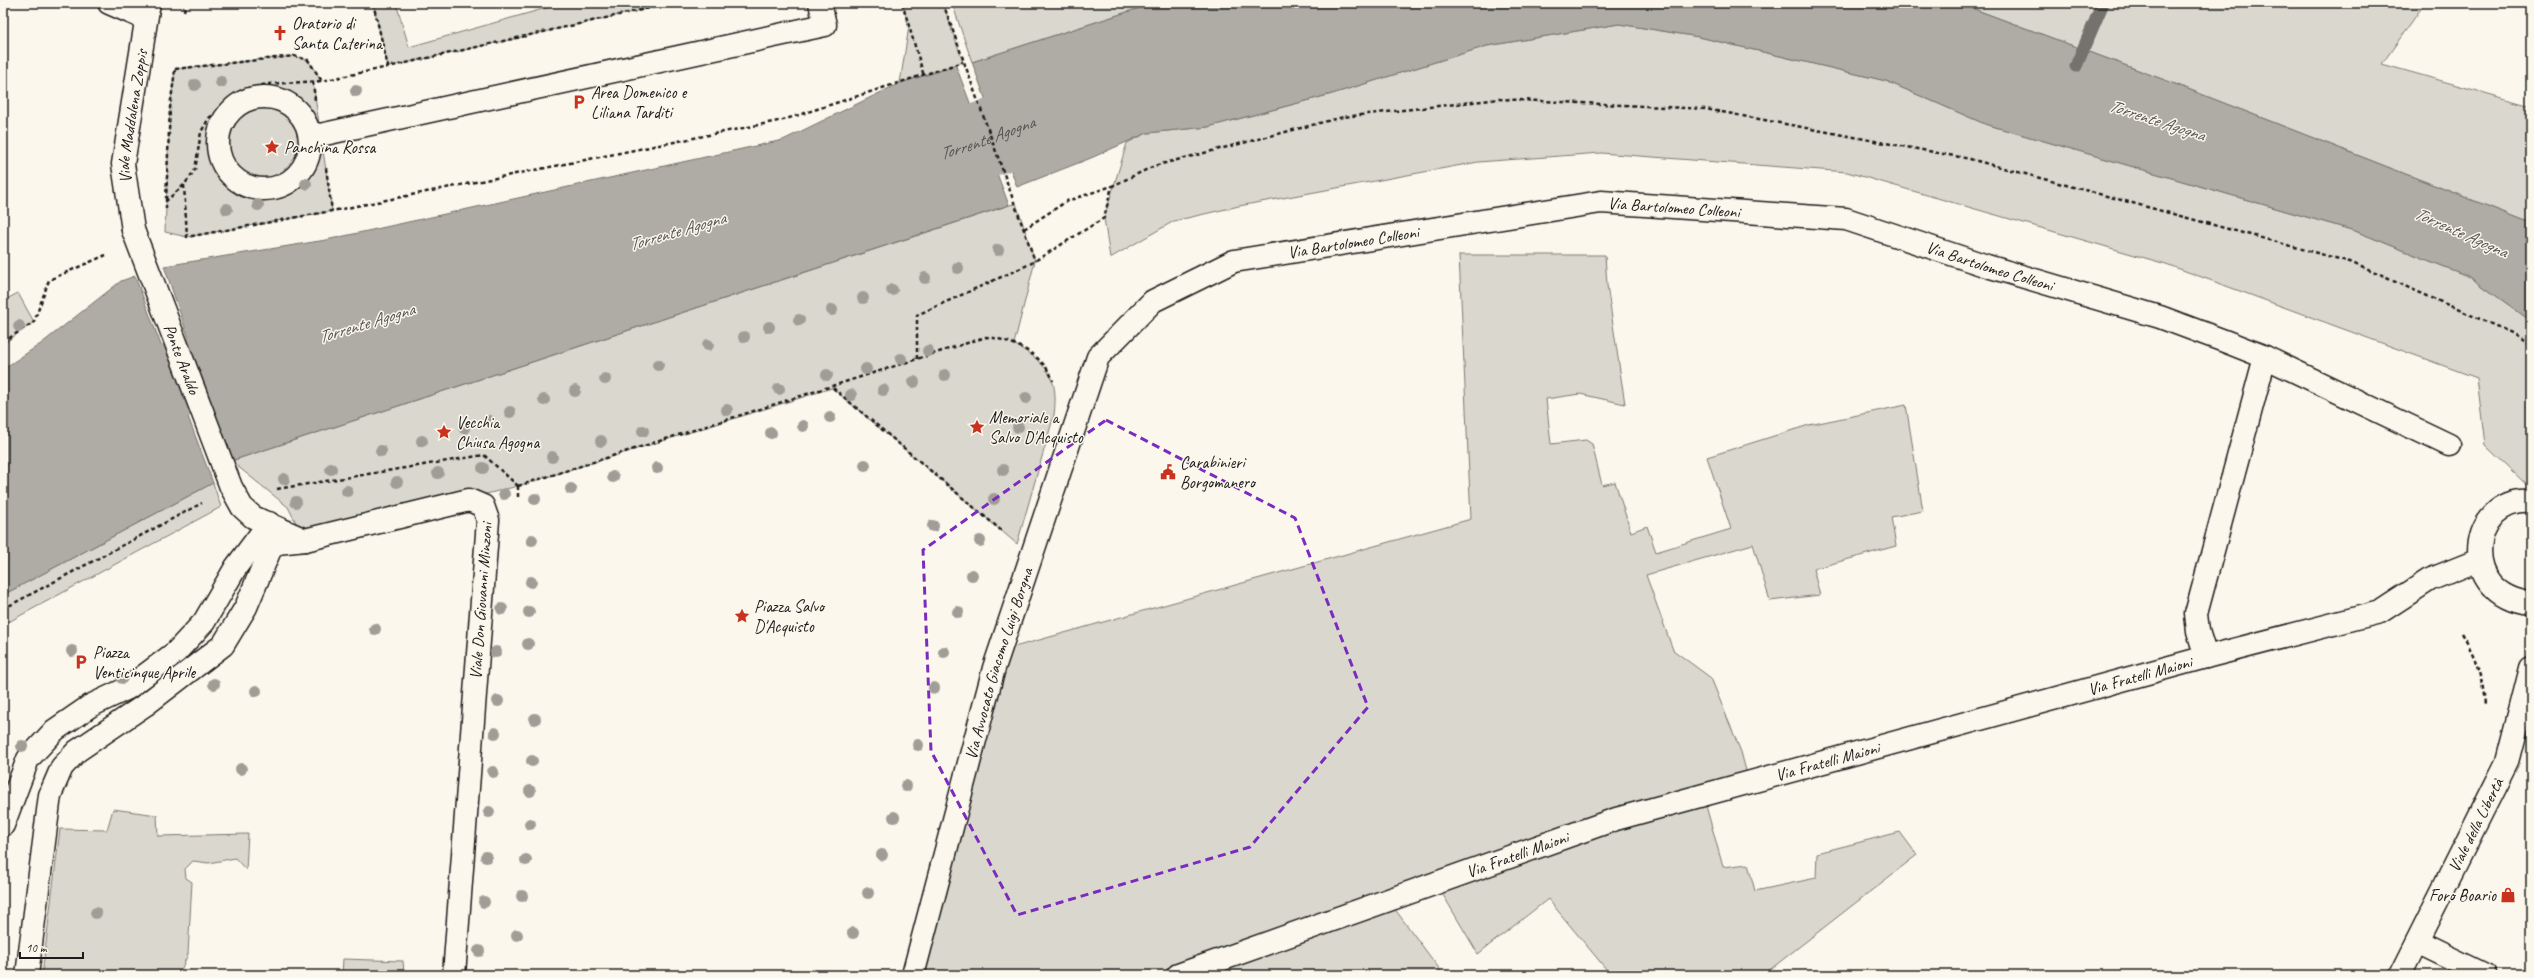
<svg xmlns="http://www.w3.org/2000/svg" width="2534" height="978" viewBox="0 0 2534 978" font-family="Caveat,sans-serif">
<style>
.green{fill:#dad7ce;stroke:#7b7a75}
.water{fill:#afaca5;stroke:#74726e}
.lines{fill:none;stroke-linecap:round;stroke-linejoin:round}
.stream{stroke:#74726e;stroke-width:13}
.river{stroke:#afaca5;stroke-width:76}
.service-casing{stroke:#1c1c1c;stroke-width:25}
.minor-casing{stroke:#1c1c1c;stroke-width:25}
.tertiary-casing{stroke:#1c1c1c;stroke-width:25}
.secondary-casing{stroke:#1c1c1c;stroke-width:25}
.path{stroke:#1c1c1c;stroke-width:2.5;stroke-dasharray:4 3;stroke-linecap:butt}
.service{stroke:#fbf7ec;stroke-width:22}
.minor{stroke:#fbf7ec;stroke-width:22}
.tertiary{stroke:#fbf7ec;stroke-width:22}
.secondary{stroke:#fbf7ec;stroke-width:22}
.tree{fill:#a09d97}
.marked{fill:none;stroke:#7b2cbf;stroke-width:3;stroke-dasharray:8 5;stroke-linejoin:round}
.labels{text-anchor:middle;dominant-baseline:central;stroke-width:3;stroke-linejoin:round;paint-order:stroke}
.poi-label{font-size:17px;fill:#1c1c1c;stroke:#fbf7ec;text-anchor:start}
.street-label{font-size:17px;fill:#1c1c1c;stroke:#fbf7ec}
.water-label{font-size:18px;font-style:italic;fill:#575653;stroke:#fbf7ec}
</style>
<rect width="100%" height="100%" fill="#fbf7ec"/>
<filter id="ink" filterUnits="userSpaceOnUse"><feTurbulence type="fractalNoise" baseFrequency=".025" numOctaves="2"/><feDisplacementMap in="SourceGraphic" scale="8" xChannelSelector="R" yChannelSelector="G"/><feConvolveMatrix kernelMatrix="1 2 1 2 8 2 1 2 1" color-interpolation-filters="sRGB"/></filter>
<g filter="url(#ink)">
<g class="green">
<polygon points="373,3 396,3 409,47 564,3 673,3 388,67"/>
<polygon points="902,3 943,3 963,62 900,83 909,26"/>
<polygon points="952,3 1155,3 972,62"/>
<polygon points="1958,3 2425,3 2382,64 2531,106 2531,223 2170,82"/>
<polygon points="1619,24 1699,37 1886,81 1985,124 2355,231 2470,277 2531,321 2531,489 2485,445 2477,378 2166,264 1847,172 1601,153 1478,162 1239,206 1174,221 1110,258 1104,218 1127,143 1147,133 1208,127 1332,94 1487,46"/>
<polygon points="294,56 308,60 322,81 313,83 332,211 187,237 165,232 170,108 175,69"/>
<path d="M1016,203L1035,261L1014,344C1047,364 1059,375 1054,415L1017,544L832,388L518,486L305,540L288,507L231,461Z"/>
<polygon points="1459,255 1605,255 1607,285 1625,404 1580,394 1546,399 1551,444 1586,440 1592,444 1602,485 1615,482 1631,532 1647,526 1656,552 1731,529 1707,457 1809,425 1906,405 1923,511 1891,517 1896,546 1813,569 1820,595 1770,601 1753,544 1646,575 1673,650 1711,678 1741,752 1749,782 1703,795 1723,867 1748,864 1755,891 1816,878 1817,853 1900,832 1917,855 1763,975 1611,975 1548,899 1478,954 1436,883 1388,900 1444,975 913,975 1000,651 1471,519"/>
<polygon points="18,293 34,322 3,344 3,301"/>
<polygon points="213,483 221,507 3,625 3,595"/>
<polygon points="113,809 157,815 158,836 248,834 246,870 235,858 209,863 193,861 185,869 186,878 192,882 188,954 179,975 42,975 60,829 107,830"/>
<polygon points="343,959 403,961 404,972 419,975 342,975"/>
</g>
<g class="water">
<polygon points="1155,3 1958,3 2170,82 2531,223 2531,321 2470,277 2355,231 1985,124 1886,81 1699,37 1619,24 1487,46 1332,94 1208,127 1147,133 1091,158 1017,187 972,62"/>
<polygon points="956,66 1009,205 231,461 164,266 326,240 783,140 900,83"/>
<polygon points="135,276 213,483 3,595 3,369 42,343 121,281"/>
</g>
<g class="lines">
<polyline class="stream" points="2076,66 2103,3"/>
<g class="river">
<path id="s1" d="M882,171L970,145L1097,98"/>
<polyline points="3,464 98,405 302,342"/>
</g>
<g class="service-casing">
<g id="service">
<circle cx="264" cy="143" r="46"/>
<polyline points="309,132 320,135 825,25 820,3"/>
<polyline points="3,825 28,759 55,730 90,706 128,688 176,652 204,622 236,567 269,523"/>
<polyline points="2417,942 2485,975"/>
</g>
</g>
<g class="minor-casing">
<g id="minor">
<polyline points="109,3 146,19"/>
<path id="s2" d="M133,230L231,487L242,507L253,517L305,540L469,500L483,506L488,520L454,975"/>
<polyline points="2206,657 2198,631 2196,614 2265,357"/>
<polyline points="27,975 50,795 62,767 77,751 145,705 223,645 246,607 270,550 277,543 305,540"/>
<path id="s3" d="M913,975L994,668L1098,357L1153,301L1234,261L1601,202L1846,219L1987,266L2160,317L2227,342L2265,357L2449,445"/>
<path id="s4" d="M2400,975L2507,762L2531,668"/>
</g>
</g>
<g class="tertiary-casing">
<g id="tertiary">
<path id="s5" d="M133,230L123,164L149,3"/>
</g>
</g>
<g class="secondary-casing">
<g id="secondary">
<path d="M2531,501C2469,496 2455,595 2531,603"/>
<path id="s6" d="M1178,975L1616,819L2206,657L2380,612L2429,580L2479,560"/>
</g>
</g>
<g class="path">
<polyline points="373,3 388,67 672,3"/>
<polyline points="902,3 924,76"/>
<polyline points="943,3 1035,261"/>
<polyline points="184,11 186,3"/>
<polyline points="175,69 294,56 308,60 322,81"/>
<polyline points="313,82 315,100"/>
<polyline points="326,168 332,211"/>
<polyline points="184,185 187,237 332,211 783,120 963,62"/>
<polyline points="166,200 170,108 175,70"/>
<polyline points="166,209 166,201 184,185 195,170 201,132 209,118 248,88 267,84 322,81 388,67"/>
<polyline points="1024,229 1067,201 1112,186 1154,166 1343,117 1499,99 1706,109 1970,159 2350,262 2514,334 2531,345"/>
<polyline points="3,342 34,322 49,280 106,255"/>
<polyline points="917,359 917,315 1030,264 1104,218 1112,186"/>
<polyline points="833,388 1003,532"/>
<path d="M518,486L986,337C1011,339 1045,355 1053,381"/>
<polyline points="277,489 484,455 518,486"/>
<polyline points="518,497 518,486"/>
<polyline points="3,609 202,503"/>
<path d="M2462,634C2476,657 2483,679 2485,705"/>
</g>
<use href="#service" class="service"/>
<use href="#minor" class="minor"/>
<use href="#tertiary" class="tertiary"/>
<use href="#secondary" class="secondary"/>
</g>
<g class="tree">
<circle cx="221" cy="82" r="6"/>
<circle cx="195" cy="85" r="6"/>
<circle cx="356" cy="91" r="6"/>
<circle cx="306" cy="184" r="6"/>
<circle cx="258" cy="205" r="6"/>
<circle cx="227" cy="209" r="6"/>
<circle cx="998" cy="250" r="6"/>
<circle cx="958" cy="268" r="6"/>
<circle cx="925" cy="278" r="6"/>
<circle cx="892" cy="290" r="6"/>
<circle cx="863" cy="298" r="6"/>
<circle cx="832" cy="310" r="6"/>
<circle cx="799" cy="320" r="6"/>
<circle cx="19" cy="326" r="6"/>
<circle cx="769" cy="327" r="6"/>
<circle cx="744" cy="337" r="6"/>
<circle cx="708" cy="345" r="6"/>
<circle cx="928" cy="351" r="6"/>
<circle cx="901" cy="359" r="6"/>
<circle cx="658" cy="365" r="6"/>
<circle cx="866" cy="369" r="6"/>
<circle cx="827" cy="375" r="6"/>
<circle cx="945" cy="375" r="6"/>
<circle cx="605" cy="379" r="6"/>
<circle cx="914" cy="382" r="6"/>
<circle cx="779" cy="389" r="6"/>
<circle cx="883" cy="390" r="6"/>
<circle cx="575" cy="391" r="6"/>
<circle cx="851" cy="395" r="6"/>
<circle cx="1026" cy="398" r="6"/>
<circle cx="544" cy="400" r="6"/>
<circle cx="727" cy="410" r="6"/>
<circle cx="510" cy="412" r="6"/>
<circle cx="830" cy="417" r="6"/>
<circle cx="489" cy="421" r="6"/>
<circle cx="803" cy="426" r="6"/>
<circle cx="1018" cy="427" r="6"/>
<circle cx="464" cy="428" r="6"/>
<circle cx="643" cy="431" r="6"/>
<circle cx="771" cy="433" r="6"/>
<circle cx="422" cy="441" r="6"/>
<circle cx="601" cy="441" r="6"/>
<circle cx="381" cy="451" r="6"/>
<circle cx="552" cy="457" r="6"/>
<circle cx="865" cy="465" r="6"/>
<circle cx="483" cy="468" r="6"/>
<circle cx="657" cy="468" r="6"/>
<circle cx="331" cy="469" r="6"/>
<circle cx="1003" cy="470" r="6"/>
<circle cx="438" cy="473" r="6"/>
<circle cx="613" cy="477" r="6"/>
<circle cx="284" cy="479" r="6"/>
<circle cx="397" cy="482" r="6"/>
<circle cx="571" cy="489" r="6"/>
<circle cx="347" cy="491" r="6"/>
<circle cx="504" cy="494" r="6"/>
<circle cx="535" cy="499" r="6"/>
<circle cx="994" cy="499" r="6"/>
<circle cx="296" cy="502" r="6"/>
<circle cx="933" cy="526" r="6"/>
<circle cx="532" cy="540" r="6"/>
<circle cx="980" cy="541" r="6"/>
<circle cx="972" cy="575" r="6"/>
<circle cx="531" cy="582" r="6"/>
<circle cx="502" cy="609" r="6"/>
<circle cx="529" cy="612" r="6"/>
<circle cx="958" cy="612" r="6"/>
<circle cx="375" cy="629" r="6"/>
<circle cx="528" cy="644" r="6"/>
<circle cx="72" cy="651" r="6"/>
<circle cx="496" cy="652" r="6"/>
<circle cx="944" cy="652" r="6"/>
<circle cx="122" cy="678" r="6"/>
<circle cx="214" cy="684" r="6"/>
<circle cx="934" cy="688" r="6"/>
<circle cx="256" cy="691" r="6"/>
<circle cx="498" cy="701" r="6"/>
<circle cx="535" cy="719" r="6"/>
<circle cx="495" cy="733" r="6"/>
<circle cx="918" cy="745" r="6"/>
<circle cx="22" cy="746" r="6"/>
<circle cx="532" cy="761" r="6"/>
<circle cx="241" cy="769" r="6"/>
<circle cx="493" cy="772" r="6"/>
<circle cx="906" cy="786" r="6"/>
<circle cx="530" cy="791" r="6"/>
<circle cx="489" cy="812" r="6"/>
<circle cx="894" cy="817" r="6"/>
<circle cx="530" cy="824" r="6"/>
<circle cx="882" cy="855" r="6"/>
<circle cx="486" cy="857" r="6"/>
<circle cx="526" cy="860" r="6"/>
<circle cx="868" cy="893" r="6"/>
<circle cx="522" cy="896" r="6"/>
<circle cx="484" cy="902" r="6"/>
<circle cx="96" cy="913" r="6"/>
<circle cx="853" cy="933" r="6"/>
<circle cx="517" cy="935" r="6"/>
<circle cx="479" cy="951" r="6"/>
</g>
</g>
<path class="marked" d="M1106,420L1295,518L1368,707L1250,847L1017,915L931,751L923,550Z"/>
<defs>
<g id="church-bare" transform="scale(1.2)"><path d="M-1.2-6h2.4v3.5h3.3v2.4h-3.3V6h-2.4V-.1h-3.3v-2.4h3.3Z" fill="#c8321e" stroke="#fbf7ec" stroke-width="2.5" paint-order="stroke"/></g>
<g id="parking-bare" transform="scale(1.2)"><path d="M-3.5-5.5H1a3.5 3.5 0 0 1 0 7H-1V5.5H-3.5ZM-1-3.4V-.6H.8a1.4 1.4 0 0 0 0-2.8Z" fill="#c8321e" stroke="#fbf7ec" stroke-width="2.5" paint-order="stroke"/></g>
<g id="sight-bare" transform="scale(1.2)"><path d="M0-6L1.8-2.2L6-1.7L2.9 1.2L3.7 5.4L0 3.3L-3.7 5.4L-2.9 1.2L-6-1.7L-1.8-2.2Z" fill="#c8321e" stroke="#fbf7ec" stroke-width="2.5" paint-order="stroke"/></g>
<g id="civic-bare" transform="scale(1.2)"><path d="M-.6-6.5H3V-4.5H.6V-3L4-1V1h2V6H-6V1h2V-1L-.6-3ZM-1.2 2.5V6h2.4V2.5Z" fill="#c8321e" stroke="#fbf7ec" stroke-width="2.5" paint-order="stroke"/></g>
<g id="shop-bare" transform="scale(1.2)"><path d="M-5-2.5h2.3a2.7 3.5 0 0 1 5.4 0H5L5.5 6h-11ZM-1.5-2.5h3a1.5 2.3 0 0 0-3 0Z" fill="#c8321e" stroke="#fbf7ec" stroke-width="2.5" paint-order="stroke"/></g>
</defs>
<g fill-rule="evenodd">
<use href="#church-bare" x="280" y="33"/>
<use href="#parking-bare" x="579" y="102"/>
<use href="#sight-bare" x="272" y="147"/>
<use href="#sight-bare" x="977" y="427"/>
<use href="#sight-bare" x="444" y="432"/>
<use href="#civic-bare" x="1168" y="472"/>
<use href="#sight-bare" x="742" y="616"/>
<use href="#parking-bare" x="81" y="662"/>
<use href="#shop-bare" x="2508" y="895"/>
</g>
<g class="labels">
<g class="poi-label">
<text x="292" y="23">Oratorio di<tspan x="292" dy="20">Santa Caterina</tspan></text>
<text x="591" y="92">Area Domenico e<tspan x="591" dy="20">Liliana Tarditi</tspan></text>
<text x="284" y="147">Panchina Rossa</text>
<text x="989" y="417">Memoriale a<tspan x="989" dy="20">Salvo D'Acquisto</tspan></text>
<text x="456" y="422">Vecchia<tspan x="456" dy="20">Chiusa Agogna</tspan></text>
<text x="1180" y="462">Carabinieri<tspan x="1180" dy="20">Borgomanero</tspan></text>
<text x="754" y="606">Piazza Salvo<tspan x="754" dy="20">D'Acquisto</tspan></text>
<text x="93" y="652">Piazza<tspan x="93" dy="20">Venticinque Aprile</tspan></text>
<text x="2496" y="895" text-anchor="end">Foro Boario</text>
</g>
<g class="street-label">
<text stroke="none"><textPath href="#s5" startOffset="115">Viale Maddalena Zoppis</textPath></text>
<text stroke="none"><textPath href="#s3" startOffset="1259">Via Bartolomeo Colleoni</textPath></text>
<text stroke="none"><textPath href="#s3" startOffset="935">Via Bartolomeo Colleoni</textPath></text>
<text stroke="none"><textPath href="#s3" startOffset="1583">Via Bartolomeo Colleoni</textPath></text>
<text stroke="none"><textPath href="#s2" startOffset="138">Ponte Araldo</textPath></text>
<text transform="translate(481 601) rotate(-86)">Viale Don Giovanni Minzoni</text>
<text stroke="none"><textPath href="#s3" startOffset="323">Via Avvocato Giacomo Luigi Borgna</textPath></text>
<text stroke="none"><textPath href="#s6" startOffset="1008">Via Fratelli Maioni</textPath></text>
<text stroke="none"><textPath href="#s6" startOffset="684">Via Fratelli Maioni</textPath></text>
<text stroke="none"><textPath href="#s4" startOffset="168">Viale della Libertà</textPath></text>
<text stroke="none"><textPath href="#s6" startOffset="360">Via Fratelli Maioni</textPath></text>
</g>
<g class="water-label">
<text transform="translate(2157 120) rotate(18)">Torrente Agogna</text>
<text stroke="none"><textPath href="#s1" startOffset="110">Torrente Agogna</textPath></text>
<text transform="translate(677 231) rotate(-16)">Torrente Agogna</text>
<text transform="translate(2461 232) rotate(24)">Torrente Agogna</text>
<text transform="translate(366 323) rotate(-17)">Torrente Agogna</text>
</g>
</g>
<rect width="2534" height="978" fill="none" stroke="#fbf7ec" stroke-width="16"/>
<rect x="8" y="8" width="2518" height="962" fill="none" stroke="#1c1c1c" stroke-width="1.5" filter="url(#ink)"/>
<path d="M20 952v6h63v-6" fill="none" stroke="#1c1c1c" stroke-width="2"/>
<text x="26" y="952" font-size="12" fill="#1c1c1c" stroke="#fbf7ec" stroke-width="3" paint-order="stroke">10 m</text>
</svg>
